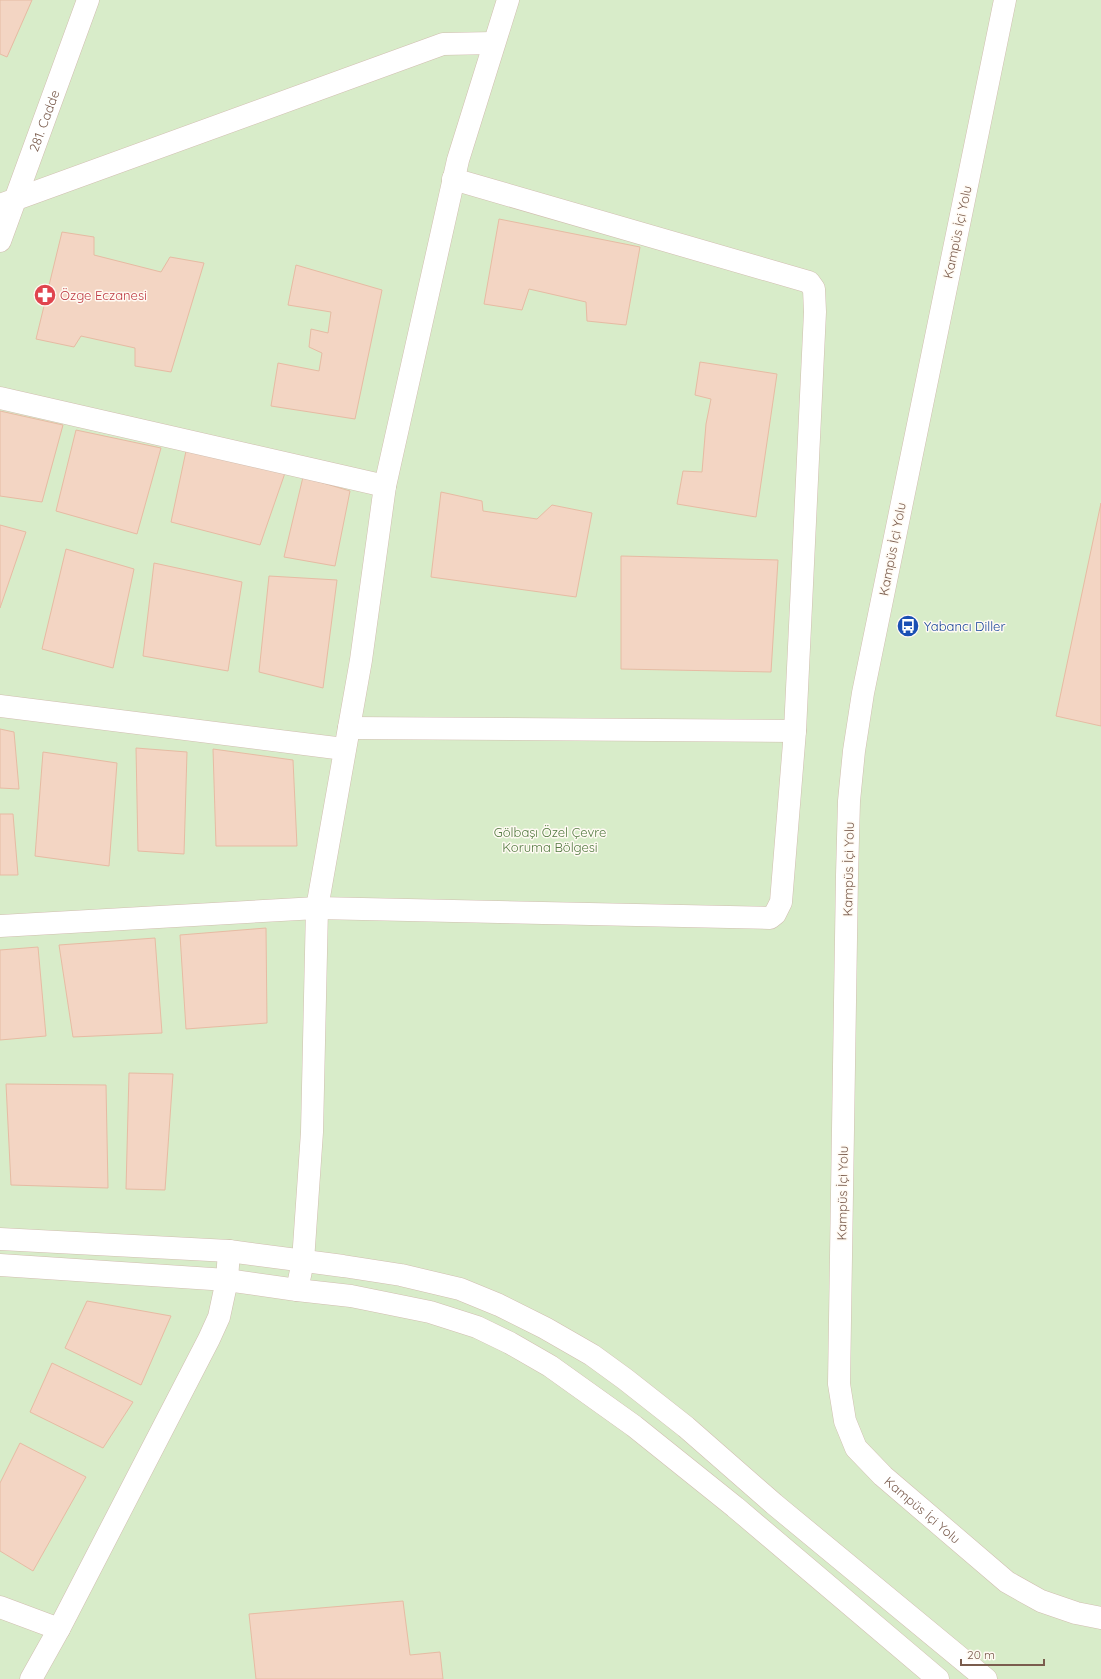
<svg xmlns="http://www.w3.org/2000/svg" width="1101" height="1679" viewBox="0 0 1101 1679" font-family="Quicksand,sans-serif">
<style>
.green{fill:#d8ecc9}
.building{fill:#f3d5c3;stroke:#e6bba3}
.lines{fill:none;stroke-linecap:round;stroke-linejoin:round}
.minor-casing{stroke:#d1beb0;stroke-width:23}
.tertiary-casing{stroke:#d1beb0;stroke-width:23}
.minor{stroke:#fff;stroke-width:22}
.tertiary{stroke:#fff;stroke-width:22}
.labels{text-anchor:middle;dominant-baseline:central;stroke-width:3;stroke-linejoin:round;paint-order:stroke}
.street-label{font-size:13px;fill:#7a5c4d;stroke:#fffaf3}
.health-label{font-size:13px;fill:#be3a42;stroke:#fffaf3;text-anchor:start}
.transit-label{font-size:13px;fill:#164399;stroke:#fffaf3;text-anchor:start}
.park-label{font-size:13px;fill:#537a41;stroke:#fffaf3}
</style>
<rect width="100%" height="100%" fill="#fdf6ec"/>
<rect class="green" x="0" y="0" width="1101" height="1679"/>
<g class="building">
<polygon points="0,0 32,0 7,57 0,54"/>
<polygon points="499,219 640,247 626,325 587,321 586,302 529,289 522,310 484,304"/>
<polygon points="62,232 94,237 94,255 161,272 170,257 204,263 171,372 135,366 135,348 81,336 74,347 36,339"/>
<polygon points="296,265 382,290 355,419 271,406 278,363 319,371 322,353 309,347 311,329 328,333 331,312 288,305"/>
<polygon points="700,362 777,374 756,517 677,504 683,471 702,472 706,424 711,399 695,395"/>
<polygon points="0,411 63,425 42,502 0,496"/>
<polygon points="76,430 161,448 137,534 56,511"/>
<polygon points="186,451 285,473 260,545 171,522"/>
<polygon points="303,477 350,491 335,566 284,557"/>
<polygon points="441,492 482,501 483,511 537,519 552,505 592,513 576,597 431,577"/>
<polygon points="1101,503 1101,726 1056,716"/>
<polygon points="0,525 26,532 0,608"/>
<polygon points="66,549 134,569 113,668 42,649"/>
<polygon points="621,556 778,560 771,672 621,669"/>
<polygon points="154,563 242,582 228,671 143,656"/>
<polygon points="269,576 337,580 323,688 259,672"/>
<polygon points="0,729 14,732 19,789 0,788"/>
<polygon points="136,748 187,752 184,854 138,851"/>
<polygon points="213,749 293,760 297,846 216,846"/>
<polygon points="43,752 117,763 109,866 35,856"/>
<polygon points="0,814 13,814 18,875 0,875"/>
<polygon points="266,928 267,1023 186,1029 180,935"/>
<polygon points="155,938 162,1033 73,1037 59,945"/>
<polygon points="38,947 46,1036 0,1040 0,950"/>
<polygon points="129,1073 173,1074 165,1190 126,1189"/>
<polygon points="6,1084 106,1085 108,1188 11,1185"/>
<polygon points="87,1301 171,1316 141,1385 65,1348"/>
<polygon points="52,1363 133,1402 103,1448 30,1412"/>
<polygon points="20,1443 86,1477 33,1571 0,1551 0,1483"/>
<polygon points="403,1601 410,1655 440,1652 443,1679 256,1679 249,1614"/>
</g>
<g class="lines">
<g class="minor-casing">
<g id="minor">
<path id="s1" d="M1005,0L863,693L854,751L849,801L847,875L839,1384L845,1421L856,1448L883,1476L1007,1582L1041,1601L1076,1613L1101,1618"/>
<polyline points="0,205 443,44 494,43"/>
<polyline points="0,398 385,486"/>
<polyline points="0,706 344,749"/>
<polyline points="349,728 795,731"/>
<polyline points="0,926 317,908 770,918 775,914 781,902 795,731 815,312 814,289 809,282 453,179"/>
<polyline points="297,1290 303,1261 312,1132 317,908 361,660 385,486 458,160 508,0"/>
<polyline points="0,1607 59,1629"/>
<polyline points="31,1679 59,1629 209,1339 219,1317 227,1280 229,1251"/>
</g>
</g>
<g class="tertiary-casing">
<g id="tertiary">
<path id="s2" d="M0,241L88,0"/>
<polyline points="0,1239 229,1251 343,1266 401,1275 460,1289 499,1305 545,1328 592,1355 625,1379 686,1427 774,1504 986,1679"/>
<polyline points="0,1265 227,1280 297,1290 351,1296 430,1312 477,1327 510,1343 550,1366 634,1426 735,1507 938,1679"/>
</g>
</g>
<use href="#minor" class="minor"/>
<use href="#tertiary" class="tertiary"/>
</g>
<defs>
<g id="pharmacy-disc" transform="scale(1.15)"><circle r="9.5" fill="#e0444e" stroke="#fffaf3"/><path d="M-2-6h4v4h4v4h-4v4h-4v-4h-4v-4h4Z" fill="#fff"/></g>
<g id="bus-disc" transform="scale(1.15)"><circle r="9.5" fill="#1a4fb4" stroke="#fffaf3"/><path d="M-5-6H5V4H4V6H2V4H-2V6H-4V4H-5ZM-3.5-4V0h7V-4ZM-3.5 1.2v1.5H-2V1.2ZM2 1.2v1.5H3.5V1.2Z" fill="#fff"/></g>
</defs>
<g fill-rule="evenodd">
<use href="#pharmacy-disc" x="45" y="295"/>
<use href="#bus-disc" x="908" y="626"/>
</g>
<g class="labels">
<g class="street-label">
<text stroke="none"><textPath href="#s2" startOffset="128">281. Cadde</textPath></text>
<text transform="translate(957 232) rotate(-78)">Kampüs İçi Yolu</text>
<text transform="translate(892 549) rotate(-79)">Kampüs İçi Yolu</text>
<text transform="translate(848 869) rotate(-89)">Kampüs İçi Yolu</text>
<text transform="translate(842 1193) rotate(-89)">Kampüs İçi Yolu</text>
<text stroke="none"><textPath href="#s1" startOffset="1557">Kampüs İçi Yolu</textPath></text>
</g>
<g class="health-label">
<text x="60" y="295">Özge Eczanesi</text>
</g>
<g class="transit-label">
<text x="924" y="626">Yabancı Diller</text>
</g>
<g class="park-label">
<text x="550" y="832">Gölbaşı Özel Çevre<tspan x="550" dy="15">Koruma Bölgesi</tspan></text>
</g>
</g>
<path d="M961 1659v6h83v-6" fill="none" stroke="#7a5c4d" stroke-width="2"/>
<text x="967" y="1659" font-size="12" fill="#7a5c4d" stroke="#fffaf3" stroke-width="3" paint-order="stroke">20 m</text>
</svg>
